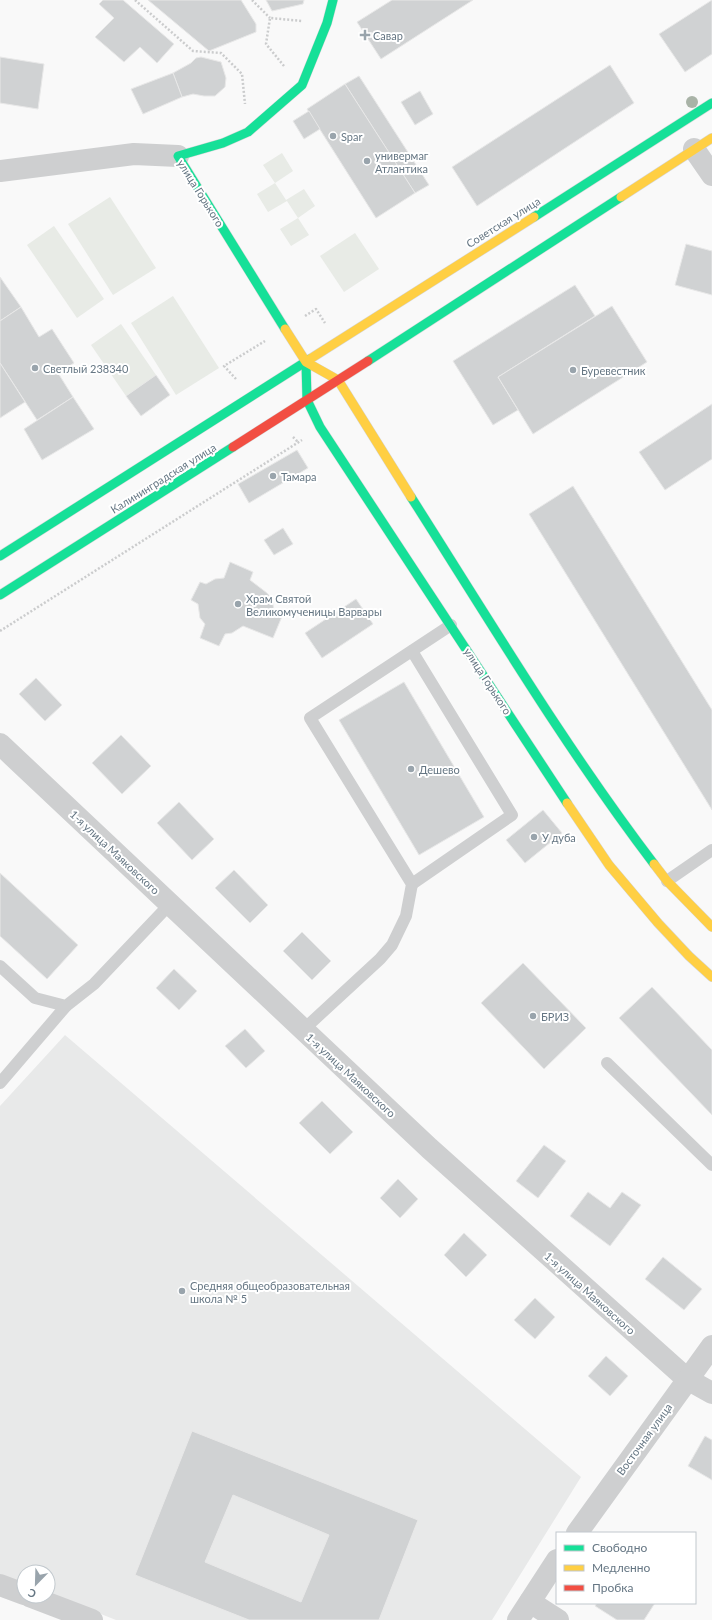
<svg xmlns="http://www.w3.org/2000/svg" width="712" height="1620" viewBox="0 0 712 1620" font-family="Lato,sans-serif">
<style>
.built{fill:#e8e9e9}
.green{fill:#e8ebe6}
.building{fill:#d0d2d3;stroke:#e8e8e8;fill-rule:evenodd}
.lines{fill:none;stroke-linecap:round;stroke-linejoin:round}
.fast-casing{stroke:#d5d6d7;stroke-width:10}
.slow-casing{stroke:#d5d6d7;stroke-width:10}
.jam-casing{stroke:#d5d6d7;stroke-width:10}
.path{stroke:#cbcccd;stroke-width:2.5;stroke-dasharray:2 2;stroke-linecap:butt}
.lane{stroke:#cecfd0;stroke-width:12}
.street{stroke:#cecfd0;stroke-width:22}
.fast{stroke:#16e098;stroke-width:9}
.slow{stroke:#ffcf43;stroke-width:9}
.jam{stroke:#f24e42;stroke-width:9}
.tree{fill:#a9b3a7}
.poi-dot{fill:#99a4ac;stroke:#fff;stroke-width:1.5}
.labels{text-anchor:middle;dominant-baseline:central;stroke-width:4;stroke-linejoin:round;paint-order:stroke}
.poi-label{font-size:11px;fill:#657683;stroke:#fff;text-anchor:start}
.street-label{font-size:11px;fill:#657683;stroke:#fff}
</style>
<rect width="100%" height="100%" fill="#f9f9f9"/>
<polygon class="built" points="65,1035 581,1477 492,1620 116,1620 48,1593 48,1572 24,1572 24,1584 0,1574 0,1106"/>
<g class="green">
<polygon points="282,153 293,171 275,183 286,200 304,189 315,206 298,218 309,235 291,246 280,229 298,218 287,201 268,212 257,194 275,183 263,165"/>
<polygon points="110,197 156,268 113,295 68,224"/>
<polygon points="54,226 104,299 77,318 27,245"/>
<polygon points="355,233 379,269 344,292 320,256"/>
<polygon points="173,296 219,368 176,395 131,323"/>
<polygon points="121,324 156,375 126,396 91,345"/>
</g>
<g class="building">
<polygon points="103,0 123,0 174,44 157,63 140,47 124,62 95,37 114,18 99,4"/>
<polygon points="148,0 241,0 256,24 256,32 209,51"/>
<polygon points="266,0 304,0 303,4 272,11"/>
<polygon points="392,0 473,0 381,59 357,22"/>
<polygon points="712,0 712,54 685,72 659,34"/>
<polygon points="0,57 44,64 38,109 0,103"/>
<polygon points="201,57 221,62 226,78 225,87 215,96 204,96 193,94 182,97 173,73 191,63 196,58"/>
<polygon points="610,65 634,103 477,206 452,167"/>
<polygon points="173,73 182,97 143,114 131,89"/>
<polygon points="359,76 429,185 415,193 345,84"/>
<polygon points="345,84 415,193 376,218 307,109"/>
<polygon points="420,91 433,114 415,125 401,102"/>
<polygon points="309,111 320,129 304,139 293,121"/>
<polygon points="686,244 712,251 712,295 675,285"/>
<polygon points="0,277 21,307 0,321"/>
<polygon points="575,285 595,316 498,377 518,410 493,425 453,361"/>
<polygon points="612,306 647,362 533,434 498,377"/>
<polygon points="21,307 39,337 52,329 74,363 58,373 73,397 37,420 0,363 0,321"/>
<polygon points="0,363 25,402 0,418"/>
<polygon points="156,375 170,395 141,416 126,396"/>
<polygon points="73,397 94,429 42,460 24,429"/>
<polygon points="712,404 712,459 665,490 639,452"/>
<polygon points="297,450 308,468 249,503 238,484"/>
<polygon points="573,486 712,710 712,810 529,514"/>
<polygon points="283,528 293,544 274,555 264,540"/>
<polygon points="230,562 253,572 250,580 267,593 272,599 274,610 283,614 273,638 243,626 232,633 225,634 219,646 200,638 205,624 200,618 198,604 191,600 200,582 206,584 215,579 224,578"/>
<polygon points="356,599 373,624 322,658 305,633"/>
<polygon points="36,678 62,705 45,721 19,694"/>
<polygon points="404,682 484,817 419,855 339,720"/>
<polygon points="121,735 151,766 122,794 92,763"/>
<polygon points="179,802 214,839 192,860 157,823"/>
<polygon points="543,810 562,833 525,863 506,840"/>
<polygon points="234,870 268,905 250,923 215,888"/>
<polygon points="0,873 78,945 47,979 0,936"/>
<polygon points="302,932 331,961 312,980 283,951"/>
<polygon points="523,963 586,1028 544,1069 481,1003"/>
<polygon points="174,969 197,991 179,1010 156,988"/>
<polygon points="652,987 712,1050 712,1115 619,1018"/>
<polygon points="245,1029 265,1051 246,1068 225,1046"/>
<polygon points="322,1101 353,1132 330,1154 299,1123"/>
<polygon points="544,1145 566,1161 538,1198 516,1181"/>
<polygon points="398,1179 418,1199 400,1218 380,1198"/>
<polygon points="588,1192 610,1208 622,1192 641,1205 610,1246 570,1216"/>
<polygon points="464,1233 487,1255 466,1277 444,1255"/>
<polygon points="663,1257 702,1289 684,1310 645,1279"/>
<polygon points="535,1298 555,1317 535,1339 514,1320"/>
<polygon points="606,1356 628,1376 610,1396 588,1376"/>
<path d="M192,1431L418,1520L379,1620H249L135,1575ZM233,1495L329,1535L301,1602L205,1562Z"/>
<polygon points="705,1436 712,1440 712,1480 688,1466"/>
<polygon points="597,1603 655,1603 644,1620 617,1620 595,1606"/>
</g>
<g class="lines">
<g class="fast-casing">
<g id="fast">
<polyline points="534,217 712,103"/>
<polyline points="285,329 178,156 223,143 248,132 302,85 327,23 333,0"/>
<polyline points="368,361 621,197"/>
<polyline points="306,362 307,400 320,427 567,803"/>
<path d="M411,497C490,621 565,747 654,864"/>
<polyline points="0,556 310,359"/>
<polyline points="0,595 233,447"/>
</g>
</g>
<g class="slow-casing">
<g id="slow">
<polyline points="621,197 712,138"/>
<polyline points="285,329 306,362 338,380 411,497"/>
<polyline points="310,359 534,217"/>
<polyline points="567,803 609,865 658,923 689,956 712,977"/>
<polyline points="654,864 667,881 712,927"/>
</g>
</g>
<g class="jam-casing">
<polyline id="jam" points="233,447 368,361"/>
</g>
<g class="path">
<polyline points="135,0 193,51 221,53 242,74 245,104"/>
<polyline points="252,0 270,18"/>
<polyline points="284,66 266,44 270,18 302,21"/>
<polyline points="305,316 316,309 325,323"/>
<polyline points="236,379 224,366 265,341"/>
<polyline points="293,437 298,442"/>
<polyline points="0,631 302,440"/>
</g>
<g class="lane">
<polyline points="667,881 712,850"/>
<polyline points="412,884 512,815 412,651"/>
<polyline points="0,966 35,998 66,1006 94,984 170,904"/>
<polyline points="303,1030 380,959 392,945 406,916 412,884 310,718 451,625"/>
<polyline points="607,1063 712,1165"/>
<polyline points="0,1083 66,1006"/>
</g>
<g class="street">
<polyline points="694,149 712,175"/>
<polyline points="0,171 134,154 178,156"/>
<polyline points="0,744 429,1148 687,1379 712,1393"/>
<polyline points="577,1533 712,1346"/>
<polyline points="0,1585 24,1594"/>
<polyline points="29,1596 92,1620"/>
<polyline points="530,1602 558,1620"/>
<polyline points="518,1620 557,1560"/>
</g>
<use href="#fast" class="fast"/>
<use href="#slow" class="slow"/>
<use href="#jam" class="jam"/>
</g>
<circle class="tree" cx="692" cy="102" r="6"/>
<g class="poi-dot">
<path d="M363 29h4v4h4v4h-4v4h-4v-4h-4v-4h4z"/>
<circle cx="333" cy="136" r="4"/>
<circle cx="367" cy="161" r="4"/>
<circle cx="35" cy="368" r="4"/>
<circle cx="573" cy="370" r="4"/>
<circle cx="273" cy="476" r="4"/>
<circle cx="238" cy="604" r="4"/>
<circle cx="411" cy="769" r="4"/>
<circle cx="534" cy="837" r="4"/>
<circle cx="533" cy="1016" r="4"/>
<circle cx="182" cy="1291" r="4"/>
</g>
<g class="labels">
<g class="poi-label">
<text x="373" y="35">Савар</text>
<text x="341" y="136">Spar</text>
<text x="375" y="155">универмаг<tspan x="375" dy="13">Атлантика</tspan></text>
<text x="43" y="368">Светлый 238340</text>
<text x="581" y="370">Буревестник</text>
<text x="281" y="476">Тамара</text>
<text x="246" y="598">Храм Святой<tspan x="246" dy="13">Великомученицы Варвары</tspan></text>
<text x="419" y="769">Дешево</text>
<text x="542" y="837">У дуба</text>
<text x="541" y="1016">БРИЗ</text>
<text x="190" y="1285">Средняя общеобразовательная<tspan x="190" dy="13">школа № 5</tspan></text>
</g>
<g class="street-label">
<text transform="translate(201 193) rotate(58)">улица Горького</text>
<text transform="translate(503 222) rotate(-32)">Советская улица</text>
<text transform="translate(163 478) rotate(-32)">Калининградская улица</text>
<text transform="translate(488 681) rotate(57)">улица Горького</text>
<text transform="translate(115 852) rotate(43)">1-я улица Маяковского</text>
<text transform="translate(351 1075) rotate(43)">1-я улица Маяковского</text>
<text transform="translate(590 1293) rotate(42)">1-я улица Маяковского</text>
<text transform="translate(644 1439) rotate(-54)">Восточная улица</text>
</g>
</g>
<rect x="556" y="1532" width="140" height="72" fill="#ffffff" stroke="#c1c8cd"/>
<rect x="564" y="1545" width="20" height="6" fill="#16e098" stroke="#c1c8cd"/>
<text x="592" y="1552" font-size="12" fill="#657683">Свободно</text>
<rect x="564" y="1565" width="20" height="6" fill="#ffcf43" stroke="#c1c8cd"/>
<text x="592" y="1572" font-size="12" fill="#657683">Медленно</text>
<rect x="564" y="1585" width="20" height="6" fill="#f24e42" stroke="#c1c8cd"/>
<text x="592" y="1592" font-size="12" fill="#657683">Пробка</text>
<g transform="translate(36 1584) rotate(203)"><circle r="19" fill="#ffffff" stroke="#c1c8cd"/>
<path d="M0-3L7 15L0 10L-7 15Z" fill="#99a4ac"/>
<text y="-6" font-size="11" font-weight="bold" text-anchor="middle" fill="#657683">С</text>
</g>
</svg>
